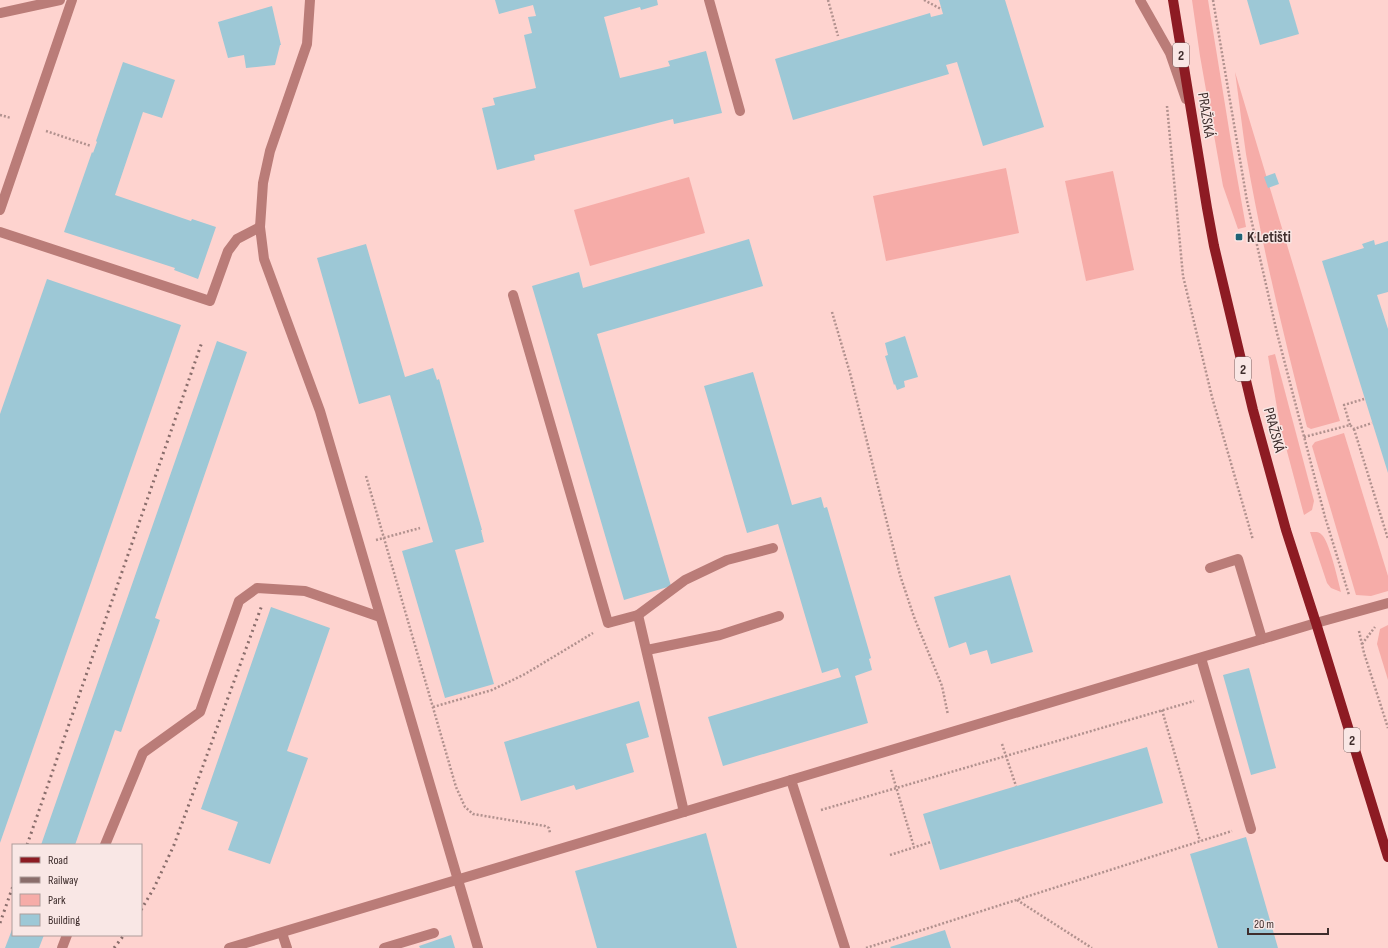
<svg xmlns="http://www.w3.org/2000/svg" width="1388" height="948" viewBox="0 0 1388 948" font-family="'Sofia Sans Condensed',sans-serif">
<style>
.green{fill:#f6aca8}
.building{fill:#9dc8d6}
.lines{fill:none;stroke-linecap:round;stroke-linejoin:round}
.path{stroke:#b1918e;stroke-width:2.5;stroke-dasharray:2 2;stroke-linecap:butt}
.minor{stroke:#ba7c78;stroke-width:10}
.major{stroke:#8d1b23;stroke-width:10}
.rail{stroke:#896d6b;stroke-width:3;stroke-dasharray:2 4;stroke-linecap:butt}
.poi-dot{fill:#206376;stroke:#f9e7e5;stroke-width:1.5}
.labels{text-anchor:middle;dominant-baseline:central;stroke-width:3;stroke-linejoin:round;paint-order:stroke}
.shield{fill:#f9e7e5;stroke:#766564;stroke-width:1}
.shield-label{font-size:14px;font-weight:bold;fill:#3e2d2c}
.street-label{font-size:15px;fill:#3e2d2c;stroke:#f9e7e5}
.poi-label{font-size:15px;font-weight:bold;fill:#3e2d2c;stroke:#f9e7e5;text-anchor:start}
</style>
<rect width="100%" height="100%" fill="#fed3cf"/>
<g class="green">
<polygon points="1192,0 1208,0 1234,160 1246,227 1238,229 1223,186 1200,56"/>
<path d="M1235,72L1340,421L1311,429L1307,427C1284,337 1262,246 1246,154C1242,127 1239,100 1235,72Z"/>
<polygon points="1006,168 1019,233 886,261 873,196"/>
<polygon points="1113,171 1134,270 1086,281 1065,181"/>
<polygon points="689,177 705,233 590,266 574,210"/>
<polygon points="1275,354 1314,501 1312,510 1304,515 1280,425 1268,356"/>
<polygon points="1344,433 1388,576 1388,591 1371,596 1356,595 1312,446 1315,442"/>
<path d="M1310,532C1315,532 1319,531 1322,535C1329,541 1338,580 1341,592L1331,588L1327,583Z"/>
<polygon points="1388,625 1388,680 1377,644 1380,629"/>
</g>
<g class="building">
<polygon points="495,0 657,0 658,5 641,10 640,7 604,17 620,78 670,66 668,61 706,51 722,113 674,124 673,119 534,155 535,160 497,170 482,108 495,105 493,98 536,88 524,35 532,33 528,17 536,16 533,5 499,14"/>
<polygon points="939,0 1005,0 1044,127 983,146 957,62 946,65 949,74 793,120 775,59 930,13 931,17 943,14"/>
<polygon points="1247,0 1289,0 1299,34 1260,45"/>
<polygon points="272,6 281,45 280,45 275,65 246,68 244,55 228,58 218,22"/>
<polygon points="123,62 175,80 162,118 143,112 115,195 191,221 192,219 216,227 198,279 174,270 175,268 64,232 92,152 93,153 97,142 96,141"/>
<polygon points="1275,173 1279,184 1268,188 1264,177"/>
<polygon points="749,239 763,286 597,334 671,586 624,600 532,286 579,272 583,288"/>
<polygon points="1374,240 1375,245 1388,241 1388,292 1377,295 1388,329 1388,473 1322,261 1364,248 1362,244"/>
<polygon points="366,244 405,377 433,368 437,380 439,379 482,530 481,530 484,542 455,550 494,684 445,698 402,551 433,542 390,395 359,404 317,258"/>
<polygon points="47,279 181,325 0,843 0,414"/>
<polygon points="905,336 918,377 904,381 905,387 897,390 895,384 894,385 885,356 888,355 885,343"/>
<polygon points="217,341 247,352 155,618 160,620 121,732 115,730 75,845 41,845"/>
<polygon points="753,372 792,505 821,497 824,508 827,507 871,658 869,659 872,670 855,676 868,723 723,766 708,717 841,677 838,668 822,673 778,524 747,533 704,386"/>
<polygon points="1010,575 1033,652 991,664 987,650 970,655 966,642 949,648 934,597"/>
<polygon points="271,607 330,628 287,751 308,758 270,864 228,850 238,822 201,809"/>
<polygon points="1249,668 1276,768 1251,775 1223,675"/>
<polygon points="639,701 649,737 626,744 634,772 576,790 574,785 521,801 504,742"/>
<polygon points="1147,747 1163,803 940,870 923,814"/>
<polygon points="706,833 737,948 597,948 575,871"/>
<polygon points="1246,837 1278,948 1218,948 1190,854"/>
<polygon points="13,927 13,935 44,935 39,948 5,948"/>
<polygon points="945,930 951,948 891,948 890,947"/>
<polygon points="451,935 455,948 420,948 419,946"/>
</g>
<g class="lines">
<g class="path">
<polyline points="828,0 838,36"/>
<polyline points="924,0 941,9"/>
<polyline points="1213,0 1247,201 1277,333 1325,517 1349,595"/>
<polyline points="1167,106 1183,276 1212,397 1253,540"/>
<polyline points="0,115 11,118"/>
<polyline points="46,131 91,146"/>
<polyline points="832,312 850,373 900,575 914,617 942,686 948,715"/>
<polyline points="1350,425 1344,405 1364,399"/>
<polyline points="1354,429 1388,539"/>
<polyline points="1304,437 1350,425 1354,429 1372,423"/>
<polyline points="366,476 456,787 465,807 473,814 545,826 549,828 550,833"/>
<polyline points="376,540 420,528"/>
<polyline points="1359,631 1364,653 1388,728"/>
<polyline points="1362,644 1375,627"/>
<polyline points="433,707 492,690 525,674 593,633"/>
<polyline points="1162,710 1200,841"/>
<polyline points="1002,744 1016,786"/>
<polyline points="891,770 914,847"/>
<polyline points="821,810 1194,701"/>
<polyline points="890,855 931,842"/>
<polyline points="1017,900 1092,948"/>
<polyline points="866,948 1232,831"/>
</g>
<g class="minor">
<polyline points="310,0 307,44 270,151 263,183 260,227 264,259 320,411 478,948"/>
<polyline points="709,0 740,111"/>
<polyline points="1140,0 1170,53 1186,99"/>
<polyline points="0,13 60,0"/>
<polyline points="0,210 72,0"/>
<polyline points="0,232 210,301 228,251 237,239 260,227"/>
<polyline points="513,295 608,623 638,615 684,812"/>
<polyline points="1210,568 1238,559 1262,639"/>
<polyline points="638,615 685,580 727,560 773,548"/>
<polyline points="647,650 720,635 779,616"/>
<polyline points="1201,658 1251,829"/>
<polyline points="791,780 845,948"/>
<polyline points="105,845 143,753 200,712 239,601 257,588 305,591 380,617"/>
<polyline points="282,933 287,948"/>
<polyline points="62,948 67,935"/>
<polyline points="229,948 1316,623 1388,603"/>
<polyline points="384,948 434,933"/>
</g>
<polyline class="major" points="1173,0 1207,208 1214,246 1253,410 1286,530 1316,623 1388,857"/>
<g class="rail">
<polyline points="27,845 202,342"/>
<polyline points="141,910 154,888 174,845 262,605"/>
<polyline points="0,923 13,886"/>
<polyline points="114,948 124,935"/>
</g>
</g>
<rect class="poi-dot" x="1235" y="233" width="8" height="8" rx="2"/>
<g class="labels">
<g class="shield">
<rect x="1173" y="43" width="16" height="24" rx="3"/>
<rect x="1235" y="357" width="16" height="24" rx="3"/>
<rect x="1344" y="728" width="16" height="24" rx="3"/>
</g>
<g class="shield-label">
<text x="1181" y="55">2</text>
<text x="1243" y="369">2</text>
<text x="1352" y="740">2</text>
</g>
<g class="street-label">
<text transform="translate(1206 115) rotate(81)">PRAŽSKÁ</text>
<text transform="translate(1274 430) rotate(75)">PRAŽSKÁ</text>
</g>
<g class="poi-label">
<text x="1247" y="237">K Letišti</text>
</g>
</g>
<rect x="12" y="844" width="130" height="92" fill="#f9e7e5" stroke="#ae9d9b"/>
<rect x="20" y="857" width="20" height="6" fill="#8d1b23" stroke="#ae9d9b"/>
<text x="48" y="864" font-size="12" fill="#3e2d2c">Road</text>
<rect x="20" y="877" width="20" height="6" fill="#896d6b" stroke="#ae9d9b"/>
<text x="48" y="884" font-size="12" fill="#3e2d2c">Railway</text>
<rect x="20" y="894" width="20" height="12" fill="#f6aca8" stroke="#ae9d9b"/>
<text x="48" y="904" font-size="12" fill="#3e2d2c">Park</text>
<rect x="20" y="914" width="20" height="12" fill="#9dc8d6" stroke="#ae9d9b"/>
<text x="48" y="924" font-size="12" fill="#3e2d2c">Building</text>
<path d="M1248 928v6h80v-6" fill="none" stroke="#3e2d2c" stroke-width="2"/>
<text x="1254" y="928" font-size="12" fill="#3e2d2c" stroke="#f9e7e5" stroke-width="3" paint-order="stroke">20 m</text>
</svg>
